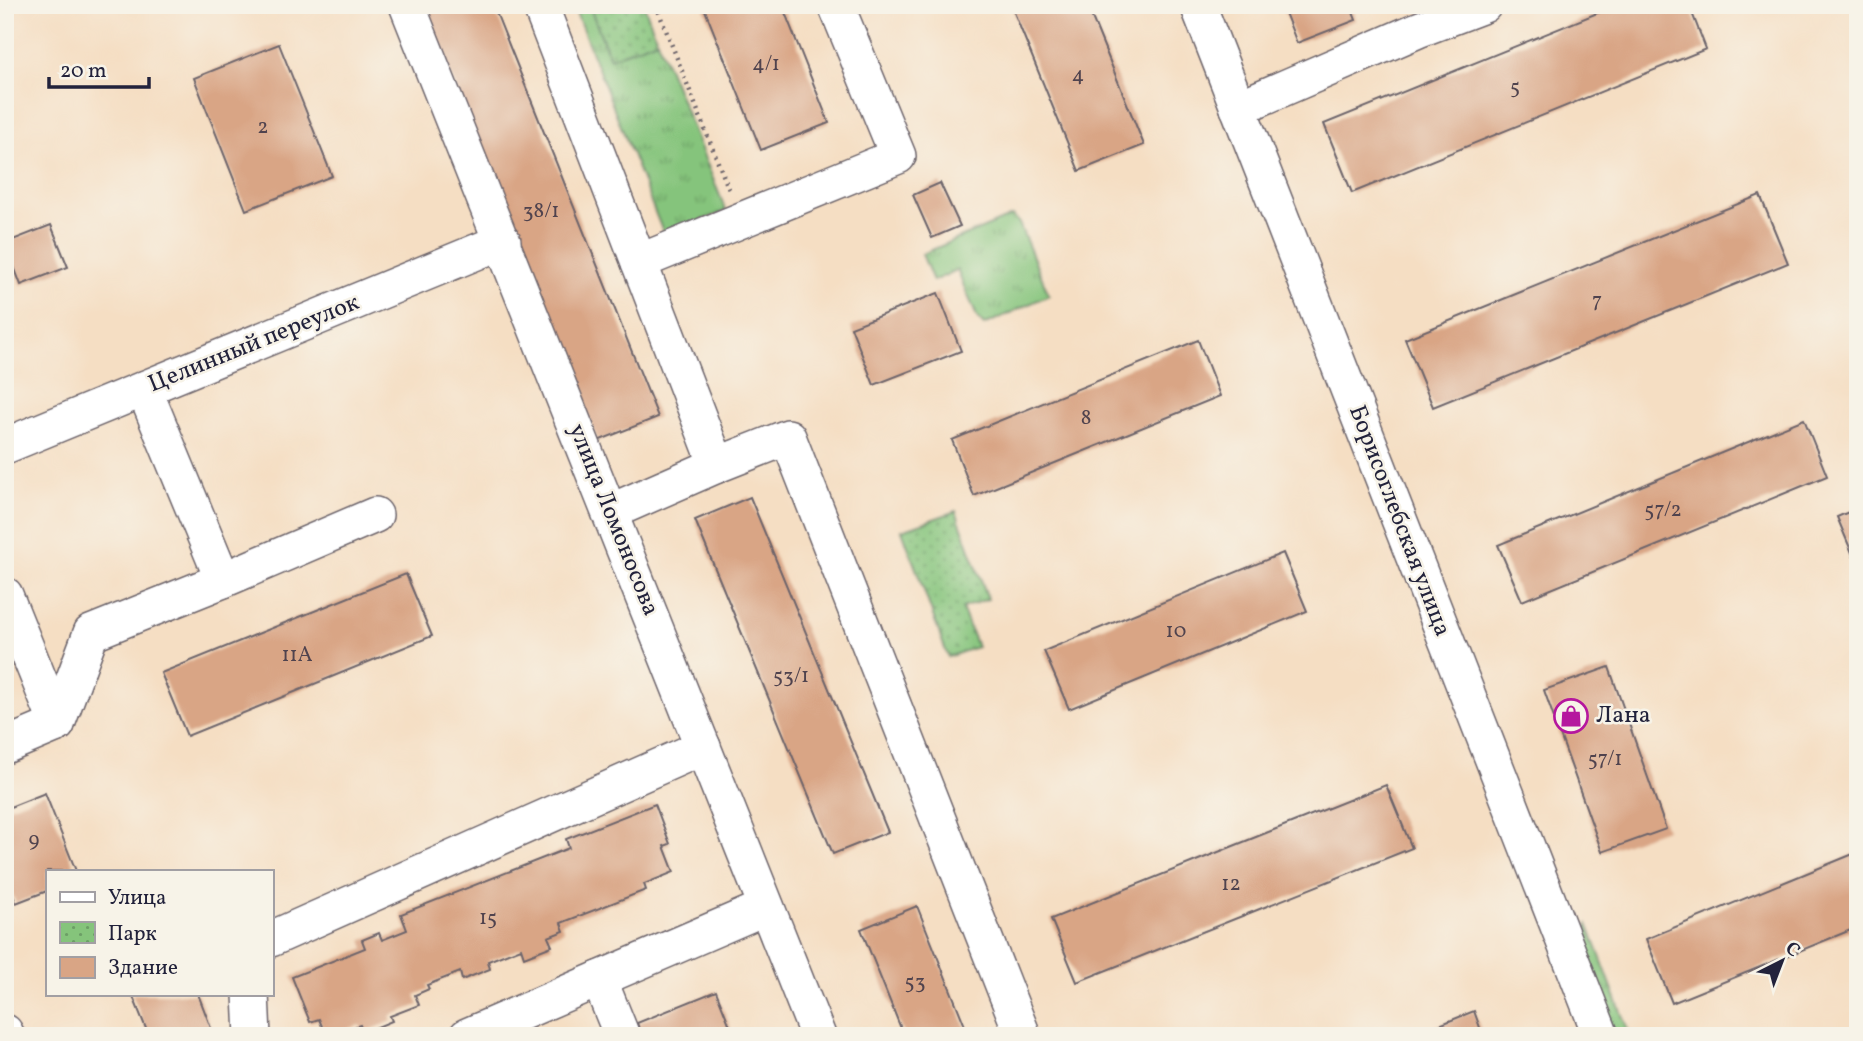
<svg xmlns="http://www.w3.org/2000/svg" width="1863" height="1041" viewBox="0 0 1863 1041" font-family="Vollkorn,serif">
<style>
.grass{fill:url(#grass-tufts);stroke:#54735b;stroke-width:2}
.park{fill:url(#park-dots);stroke:#54735b;stroke-width:2}
.building{fill:#d9a585}
.lines{fill:none;stroke-linecap:round;stroke-linejoin:round}
.minor-casing{stroke:#6c646b;stroke-width:38}
.path{stroke:#6c646b;stroke-width:4.5;stroke-dasharray:2 5;stroke-linecap:butt}
.minor{stroke:#fff;stroke-width:35}
.labels{text-anchor:middle;dominant-baseline:central;stroke-width:5;stroke-linejoin:round;paint-order:stroke}
.number-label{font-size:21px;fill:#50434e}
.street-label{font-size:24px;fill:#22223b;stroke:#f7f3e8}
.poi-label{font-size:24px;fill:#22223b;stroke:#f7f3e8;text-anchor:start}
</style>
<defs>
<pattern id="grass-tufts" width="24" height="20" patternUnits="userSpaceOnUse" patternTransform="scale(1.75)"><rect width="24" height="20" fill="#85c47b"/><path d="M3 7l-1-3M5 7V3M7 7l1-3M15 17l-1-3M17 17v-4M19 17l1-3" fill="none" stroke="#6c9f66"/></pattern>
<pattern id="park-dots" width="8" height="8" patternUnits="userSpaceOnUse" patternTransform="scale(1.75)"><rect width="8" height="8" fill="#85c47b"/><path d="M2 2h.1M6 6h.1" fill="none" stroke="#6c9f66" stroke-width="1.8" stroke-linecap="round"/></pattern>
</defs>
<rect width="100%" height="100%" fill="#f7f3e8"/>
<filter id="ink" filterUnits="userSpaceOnUse"><feTurbulence type="fractalNoise" baseFrequency=".0143" numOctaves="2"/><feDisplacementMap in="SourceGraphic" scale="14" xChannelSelector="R" yChannelSelector="G"/><feConvolveMatrix kernelMatrix="1 2 1 2 8 2 1 2 1" color-interpolation-filters="sRGB"/></filter>
<filter id="wash" filterUnits="userSpaceOnUse"><feTurbulence type="fractalNoise" baseFrequency=".00686" numOctaves="4" result="noise"/><feDisplacementMap in="SourceGraphic" scale="28" xChannelSelector="R" yChannelSelector="G"/><feGaussianBlur stdDeviation="1.57" result="paint"/><feColorMatrix in="noise" values="0 0 0 0 0 0 0 0 0 0 0 0 0 0 0 0 0 1.4 0 .05"/><feComposite in="paint" operator="in"/></filter>
<g filter="url(#wash)">
<rect width="100%" height="100%" fill="#f5dec3"/>
<g class="grass">
<polygon points="573,5 589,5 610,58 657,40 726,211 664,235"/>
<polygon points="1012,216 1018,221 1049,295 984,325 978,319 957,270 933,281 922,254"/>
<polygon points="1588,924 1630,1036 1614,1036 1579,940"/>
</g>
<g class="park">
<polygon points="589,5 644,5 657,40 610,58"/>
<polygon points="956,511 988,599 962,608 977,647 948,657 902,530"/>
</g>
<g id="blocks">
<g class="building">
<polygon points="423,5 493,5 658,417 598,441"/>
<polygon points="703,5 782,5 829,123 761,150"/>
<polygon points="1011,5 1087,5 1144,145 1079,171"/>
<polygon points="1282,5 1350,5 1356,20 1297,43"/>
<polygon points="1617,5 1689,5 1706,49 1352,193 1324,124"/>
<polygon points="279,44 332,176 246,210 194,78"/>
<polygon points="940,183 960,226 932,238 913,195"/>
<polygon points="1760,195 1788,263 1433,407 1405,339"/>
<polygon points="51,225 68,267 21,285 5,243"/>
<polygon points="938,293 961,351 874,385 851,327"/>
<polygon points="1198,340 1220,396 974,496 952,440"/>
<polygon points="1804,419 1827,476 1522,601 1498,545"/>
<polygon points="750,497 888,832 833,854 695,520"/>
<polygon points="1858,508 1858,567 1837,517"/>
<polygon points="1283,553 1307,611 1069,709 1044,651"/>
<polygon points="406,574 432,636 187,736 161,673"/>
<polygon points="1609,667 1666,829 1602,852 1544,690"/>
<polygon points="1386,785 1412,848 1077,982 1051,919"/>
<polygon points="45,793 76,871 47,871 47,891 16,903 5,877 5,809"/>
<polygon points="655,804 670,844 664,846 674,872 644,884 646,890 561,923 564,931 548,937 552,946 524,957 521,948 488,961 490,969 462,980 460,972 427,985 429,989 415,995 419,1005 390,1016 392,1021 363,1033 360,1025 326,1036 319,1019 310,1022 292,977 365,948 362,940 379,933 382,940 407,930 401,914 569,848 566,839"/>
<polygon points="1858,852 1858,927 1672,1003 1646,939"/>
<polygon points="917,906 969,1036 904,1036 861,929"/>
<polygon points="716,991 734,1036 642,1036 637,1023"/>
<polygon points="132,994 198,994 214,1036 149,1036"/>
<polygon points="1474,1011 1483,1036 1412,1036"/>
</g>
</g>
</g>
<g filter="url(#ink)">
<use href="#blocks" fill-opacity="0" stroke="#6c646b" stroke-width="2"/>
<g class="lines">
<g class="minor-casing">
<g id="minor">
<polyline points="407,5 818,1036"/>
<polyline points="540,5 717,465 610,512"/>
<polyline points="1198,5 1601,1036"/>
<polyline points="1238,108 1418,30 1484,5"/>
<polyline points="639,262 898,156 836,5"/>
<polyline points="144,389 223,580 375,515"/>
<polyline points="5,446 503,241"/>
<polyline points="717,465 788,437 1023,1036"/>
<polyline points="5,595 57,724"/>
<polyline points="5,746 57,724 91,633 223,580"/>
<polyline points="271,939 703,747"/>
<polyline points="599,979 622,1036"/>
<polyline points="251,994 253,1036"/>
<polyline points="5,1032 7,1036"/>
<polyline points="467,1036 766,907"/>
</g>
</g>
<polyline class="path" points="656,5 729,190"/>
<use href="#minor" class="minor"/>
</g>
</g>
<defs>
<g id="shop-ring" transform="scale(1.75)"><circle r="9.5" fill="#f7f3e8" stroke="#b5179e" stroke-width="1.5"/><path d="M-5-2.5h2.3a2.7 3.5 0 0 1 5.4 0H5L5.5 6h-11ZM-1.5-2.5h3a1.5 2.3 0 0 0-3 0Z" fill="#b5179e"/></g>
</defs>
<g fill-rule="evenodd">
<use href="#shop-ring" x="1571" y="716"/>
</g>
<g class="labels">
<g class="number-label">
<text x="766" y="64">4/1</text>
<text x="1078" y="75">4</text>
<text x="1515" y="87">5</text>
<text x="263" y="127">2</text>
<text x="541" y="211">38/1</text>
<text x="1597" y="301">7</text>
<text x="1086" y="418">8</text>
<text x="1663" y="510">57/2</text>
<text x="1176" y="631">10</text>
<text x="297" y="655">11А</text>
<text x="791" y="676">53/1</text>
<text x="1605" y="759">57/1</text>
<text x="34" y="840">9</text>
<text x="1231" y="884">12</text>
<text x="488" y="918">15</text>
<text x="915" y="982">53</text>
</g>
<g class="street-label">
<text transform="translate(254 344) rotate(-22)">Целинный переулок</text>
<text transform="translate(613 520) rotate(68)">улица Ломоносова</text>
<text transform="translate(1399 521) rotate(69)">Борисоглебская улица</text>
</g>
<g class="poi-label">
<text x="1596" y="716">Лана</text>
</g>
</g>
<rect width="1863" height="1041" fill="none" stroke="#f7f3e8" stroke-width="28"/>
<rect x="46" y="870" width="228" height="126" fill="#f7f3e8" stroke="#a29fa3" stroke-width="2"/>
<rect x="60" y="892" width="35" height="10" fill="#ffffff" stroke="#a29fa3" stroke-width="2"/>
<text x="108" y="904" font-size="21" fill="#22223b">Улица</text>
<rect x="60" y="922" width="35" height="21" fill="url(#park-dots)" stroke="#a29fa3" stroke-width="2"/>
<text x="108" y="940" font-size="21" fill="#22223b">Парк</text>
<rect x="60" y="957" width="35" height="21" fill="#d9a585" stroke="#a29fa3" stroke-width="2"/>
<text x="108" y="974" font-size="21" fill="#22223b">Здание</text>
<g transform="translate(1782 961) rotate(42)" stroke="#f7f3e8" stroke-width="5" paint-order="stroke">
<path d="M0-5L12 26L0 18L-12 26Z" fill="#22223b"/>
<text y="-10" font-size="19" font-weight="bold" text-anchor="middle" fill="#22223b">С</text>
</g>
<path d="M49 77v10h100v-10" fill="none" stroke="#22223b" stroke-width="3.5"/>
<text x="60" y="77" font-size="21" fill="#22223b" stroke="#f7f3e8" stroke-width="5" paint-order="stroke">20 m</text>
</svg>
